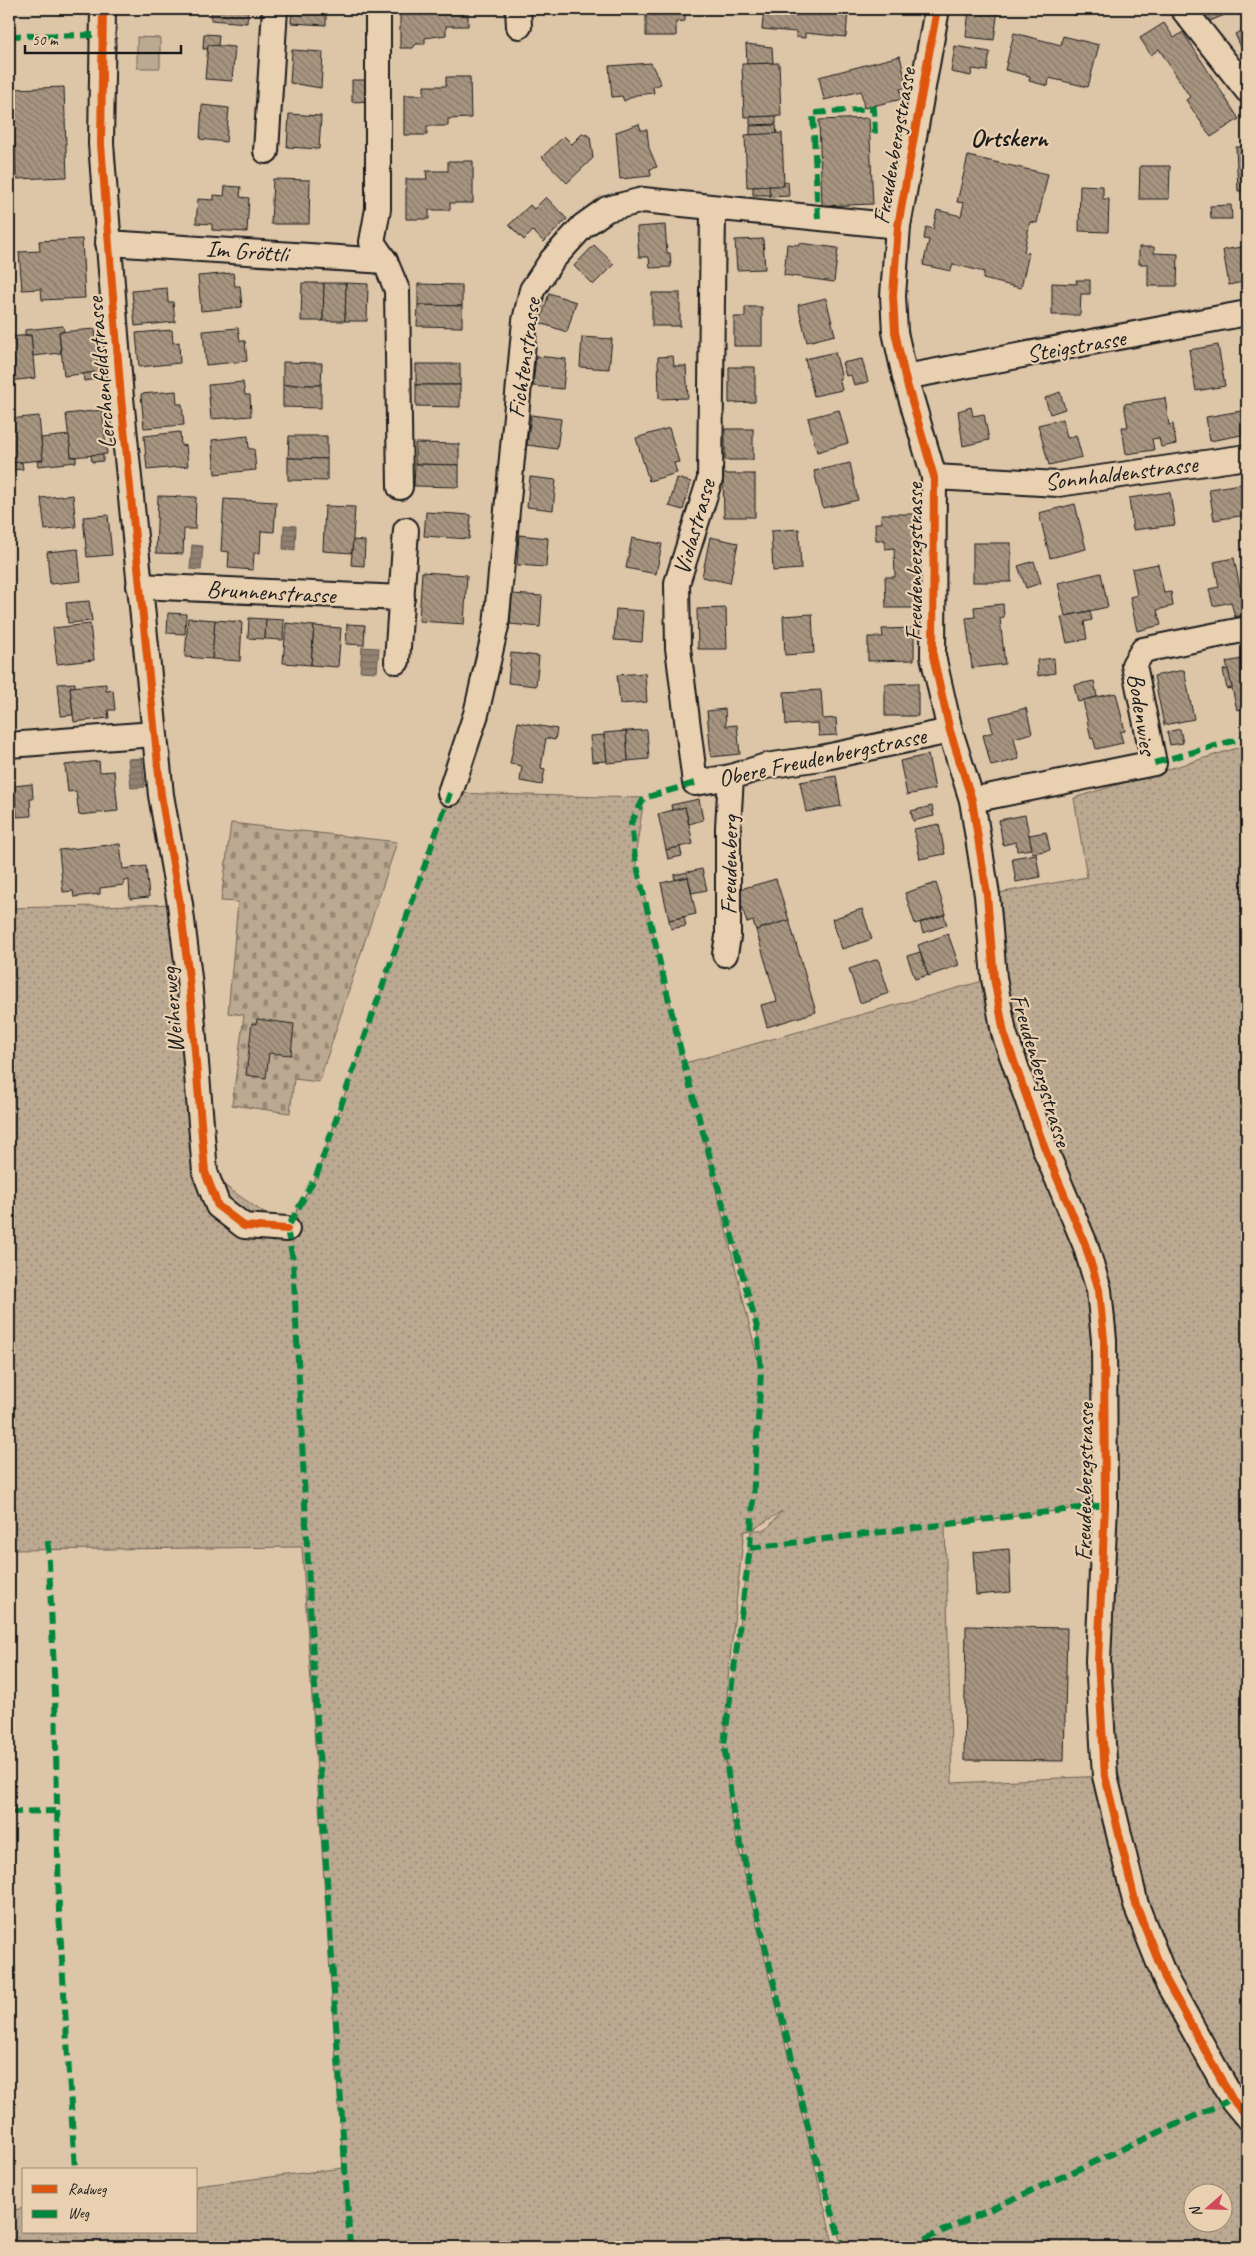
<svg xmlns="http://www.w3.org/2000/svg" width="1256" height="2256" viewBox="0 0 1256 2256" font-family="Caveat,sans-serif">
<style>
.grass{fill:url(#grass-dots);stroke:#6c6256;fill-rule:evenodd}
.cemetery{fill:url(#cemetery-stones);stroke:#6c6256}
.park{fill:#bca991;stroke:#6c6256}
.water{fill:url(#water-rules);stroke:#62594f}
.building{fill:url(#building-back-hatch);stroke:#1c1c1c}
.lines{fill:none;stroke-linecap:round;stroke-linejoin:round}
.street-casing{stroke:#1c1c1c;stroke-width:28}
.street{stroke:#e9d0b1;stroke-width:24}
.quiet{stroke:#00873e;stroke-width:6;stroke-dasharray:12 6;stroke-linecap:butt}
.cycleway-casing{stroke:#e9d0b1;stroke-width:11}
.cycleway{stroke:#de560d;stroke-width:8}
.labels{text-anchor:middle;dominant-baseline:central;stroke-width:4.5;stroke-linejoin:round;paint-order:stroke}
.street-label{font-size:24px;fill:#1c1c1c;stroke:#e9d0b1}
.neighbourhood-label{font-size:25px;font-weight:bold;fill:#1c1c1c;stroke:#e9d0b1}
</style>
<defs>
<pattern id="grass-dots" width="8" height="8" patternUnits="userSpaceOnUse" patternTransform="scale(1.25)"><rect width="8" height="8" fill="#bca991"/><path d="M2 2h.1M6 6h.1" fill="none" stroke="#988976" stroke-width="1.8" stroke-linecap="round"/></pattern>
<pattern id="cemetery-stones" width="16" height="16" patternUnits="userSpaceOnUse" patternTransform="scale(1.25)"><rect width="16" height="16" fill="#bca991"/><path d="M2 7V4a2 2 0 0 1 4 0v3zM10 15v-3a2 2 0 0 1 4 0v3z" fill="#988976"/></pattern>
<pattern id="water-rules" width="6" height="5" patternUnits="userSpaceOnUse" patternTransform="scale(1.25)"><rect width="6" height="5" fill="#918271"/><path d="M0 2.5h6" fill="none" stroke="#766a5c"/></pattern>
<pattern id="building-back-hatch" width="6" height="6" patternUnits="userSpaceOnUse" patternTransform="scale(1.25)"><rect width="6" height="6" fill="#a79580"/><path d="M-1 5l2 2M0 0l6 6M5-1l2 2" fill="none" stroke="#877968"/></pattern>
</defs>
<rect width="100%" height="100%" fill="#ddc5a8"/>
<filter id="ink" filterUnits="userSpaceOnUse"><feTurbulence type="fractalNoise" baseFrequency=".02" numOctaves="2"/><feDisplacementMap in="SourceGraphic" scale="10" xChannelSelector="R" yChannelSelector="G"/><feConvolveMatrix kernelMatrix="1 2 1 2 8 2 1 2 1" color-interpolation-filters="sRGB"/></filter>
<g filter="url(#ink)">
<path class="grass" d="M1247,745V2247H842L813,2147L737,1828L724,1746L731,1817L834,2247H9V2211L24,2208V2232H196V2186L343,2168L302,1547L9,1550V908L180,904L205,1172L287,1229L317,1174L450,793L644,798L635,858L685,1063L994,978L987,895L1087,877L1074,798ZM704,1137L757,1327L760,1368L703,1137ZM1104,1505L1105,1776L952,1783L945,1525ZM782,1511L766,1530H752ZM751,1530V1531L724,1743L729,1667L744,1531ZM1194,2194H1224V2224H1194Z"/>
<polygon class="cemetery" points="231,823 397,842 319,1082 294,1079 290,1113 232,1105 244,1015 228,1013 238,902 221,901"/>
<polygon class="park" points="137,37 160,38 160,68 137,68"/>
<g class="water">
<polygon points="284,525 296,526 295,550 283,549"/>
<polygon points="192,545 203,546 201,570 190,569"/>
<polygon points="362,647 379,648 377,672 360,671"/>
<polygon points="142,758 145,787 131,788 128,759"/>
</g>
<g class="building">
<polygon points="128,9 166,9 166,11 127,10"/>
<polygon points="212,9 248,9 247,23 211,20"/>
<polygon points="292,9 326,9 326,25 291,23"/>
<polygon points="400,9 468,9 468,26 446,26 446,35 425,38 425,44 416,44 413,48 400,48"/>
<polygon points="540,9 569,9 541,12"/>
<polygon points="646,9 685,9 685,21 676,22 676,36 646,36"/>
<polygon points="764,9 848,9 846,37 805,33 805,38 796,37 796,32 762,29"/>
<polygon points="969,9 998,9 994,40 966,37"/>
<polygon points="1072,9 1108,9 1109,11 1072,15"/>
<polygon points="1194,9 1225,9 1227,14 1200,25"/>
<polygon points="1164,23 1174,38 1183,32 1239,119 1211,137 1186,100 1190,97 1159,49 1151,55 1140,38"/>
<polygon points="1247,28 1247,60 1235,34"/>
<polygon points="1014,33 1061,45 1063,36 1099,45 1088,87 1049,78 1048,86 1029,81 1030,76 1005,70"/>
<polygon points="204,34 219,35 218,46 208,45 208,49 203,49"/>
<polygon points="746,44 772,47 773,63 747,64"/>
<polygon points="208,45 235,47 232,81 205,79"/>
<polygon points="955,46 990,52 987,71 972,69 971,76 951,72"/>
<polygon points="292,50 323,52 321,88 290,83"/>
<polygon points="900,56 907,87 900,89 902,99 864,108 861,91 824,100 819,77"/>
<polygon points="651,63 661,84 653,87 654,93 636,95 624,101 622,96 612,97 609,66"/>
<polygon points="779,63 781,116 744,117 742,64"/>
<polygon points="446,77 470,77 471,118 448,119 448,126 427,126 427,135 404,135 404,95 424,95 424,86 446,86"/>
<polygon points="352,80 372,80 372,101 352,102"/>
<polygon points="64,87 67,177 16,179 13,89"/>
<polygon points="202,105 229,108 226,142 200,139"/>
<polygon points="289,114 321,116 319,149 287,147"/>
<polygon points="776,116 776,124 750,125 750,117"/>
<polygon points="869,118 873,204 822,206 819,120"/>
<polygon points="639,124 641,130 647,130 649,148 657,167 650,169 651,176 620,179 616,132"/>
<polygon points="776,125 777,134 750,135 750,126"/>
<polygon points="782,133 784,186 747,187 745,135"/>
<polygon points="582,134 586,134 590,137 593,158 567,183 542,157 564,136 572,144"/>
<polygon points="1236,147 1247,147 1247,191 1238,191"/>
<polygon points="968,156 1048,174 1037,223 1030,222 1024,252 1029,253 1021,288 983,279 984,272 953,264 951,271 923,265 929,240 924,239 926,227 933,229 937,210 961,216 964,203 957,202"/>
<polygon points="448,161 473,161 473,203 450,203 450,210 429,210 429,219 406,219 406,179 427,179 426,171 448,171"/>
<polygon points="1140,166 1170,166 1169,199 1139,199"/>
<polygon points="273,179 310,180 309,224 271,224"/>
<polygon points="784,182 788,182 789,196 770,197 769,186 784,186"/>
<polygon points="1080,185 1103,186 1103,199 1109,199 1108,232 1079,231"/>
<polygon points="225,186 241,187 240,197 249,198 247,232 212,230 212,224 196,223 198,199 214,200 214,195 224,196"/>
<polygon points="769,186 770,195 753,195 753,187"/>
<polygon points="546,197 567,219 544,242 533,231 524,240 509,225 530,205 534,209"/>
<polygon points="1231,205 1232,219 1211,219 1210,206"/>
<polygon points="665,225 667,253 670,253 671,267 650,268 649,257 639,257 637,227"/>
<polygon points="82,239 85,298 42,300 41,289 22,290 19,252 40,251 39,241"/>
<polygon points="763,239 765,269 737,270 735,240"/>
<polygon points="799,243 838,248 834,282 784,275 787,244 799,245"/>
<polygon points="594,245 614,264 593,285 574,266"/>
<polygon points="1247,246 1247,281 1229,285 1223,250"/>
<polygon points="1139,247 1154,247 1154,253 1178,254 1177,286 1148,286 1148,264 1139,264"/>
<polygon points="233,273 235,286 240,286 242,307 201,311 198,276"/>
<polygon points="1076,280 1090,280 1090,294 1081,294 1080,315 1052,315 1052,283 1077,284"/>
<polygon points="302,283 324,283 323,321 301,321"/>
<polygon points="324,283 346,283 345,321 323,321"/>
<polygon points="346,283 368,284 367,321 345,321"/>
<polygon points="418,284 462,285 462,306 418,305"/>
<polygon points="167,288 168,302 173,302 175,322 135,326 132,291"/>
<polygon points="549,293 576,302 567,332 540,323"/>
<rect x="652" y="293" width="28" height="33"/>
<polygon points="826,298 835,335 807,342 798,305"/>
<polygon points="418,305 462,306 462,327 417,326"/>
<polygon points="745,307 762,307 762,346 734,346 734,317 745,317"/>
<polygon points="63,326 64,332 59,332 61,353 33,356 31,335 25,335 25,330"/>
<polygon points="238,328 240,341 245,341 247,361 206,365 203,331"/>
<polygon points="95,329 99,372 64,376 59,332"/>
<polygon points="172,330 173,343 179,342 180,363 139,367 136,333"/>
<polygon points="31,335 35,378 9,381 9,337"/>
<polygon points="582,337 612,339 609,369 580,367"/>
<polygon points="1218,345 1225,386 1196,391 1189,350"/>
<polygon points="835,352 842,378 839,378 842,390 814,396 805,359"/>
<polygon points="536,356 566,359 563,389 533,386"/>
<polygon points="673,356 674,366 686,366 688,398 659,399 658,357"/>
<polygon points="862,359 868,382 854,385 851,375 846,376 842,363"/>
<polygon points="283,362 322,363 321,385 283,385"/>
<rect x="416" y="364" width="44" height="21"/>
<polygon points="729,367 755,367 755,402 729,403"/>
<polygon points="95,372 96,379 84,381 83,374"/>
<polygon points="13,380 14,388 9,388 9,381"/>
<polygon points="243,382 245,395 250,395 251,416 211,419 208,385"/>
<polygon points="283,385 321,385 321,408 283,407"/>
<polygon points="416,385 460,385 460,407 416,406"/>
<polygon points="176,391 177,404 182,404 184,425 144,428 141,394"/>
<polygon points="1060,392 1065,409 1050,414 1045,398"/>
<polygon points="1165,398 1169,425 1173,424 1176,444 1161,447 1159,438 1152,439 1154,450 1126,454 1122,427 1128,427 1124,404"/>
<polygon points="971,407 973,416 984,414 989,440 963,446 958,411"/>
<polygon points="102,410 107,454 71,457 66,414"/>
<polygon points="839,410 848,443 817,452 808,418"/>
<polygon points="1247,410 1247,434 1210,441 1206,417"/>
<polygon points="531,415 561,419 557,449 527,445"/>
<polygon points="39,416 43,460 9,463 9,419"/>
<polygon points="1063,419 1067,438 1076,435 1082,457 1049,465 1038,425"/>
<polygon points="669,428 679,462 674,463 677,473 649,481 636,438"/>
<rect x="725" y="429" width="28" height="31"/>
<polygon points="180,432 181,446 186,445 188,466 147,470 144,436"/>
<polygon points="69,435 71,457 76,457 76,462 38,466 37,461 43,460 41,438"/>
<polygon points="248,436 249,449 254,449 256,470 215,474 212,440"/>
<polygon points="289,436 327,436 327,459 288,458"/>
<polygon points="415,443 459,444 459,465 415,464"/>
<polygon points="103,454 103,461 92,462 91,455"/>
<polygon points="288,458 327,459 327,481 288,480"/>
<polygon points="22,462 23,469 10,470 10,463"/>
<polygon points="850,463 858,500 823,508 814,471"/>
<polygon points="415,464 459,465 459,487 414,486"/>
<polygon points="723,474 755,474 755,517 724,517"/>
<polygon points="530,477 556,480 553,510 527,507"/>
<polygon points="677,478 691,482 683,510 669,506"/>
<polygon points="1247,483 1247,515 1214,520 1209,489"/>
<polygon points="1170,492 1175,525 1133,530 1129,498"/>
<polygon points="73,495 76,527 45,530 41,498"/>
<polygon points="158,496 196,497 195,529 184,529 183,554 156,553"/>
<polygon points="224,499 276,502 274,532 261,531 260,553 254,553 253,570 228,568 229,552 221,551"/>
<polygon points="1075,504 1086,549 1050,558 1039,513"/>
<polygon points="325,506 355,507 352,553 323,551"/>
<polygon points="426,512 471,515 469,539 424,536"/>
<polygon points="881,514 916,514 916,608 886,608 885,577 895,577 894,548 885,549 885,540 876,540 875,523 882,523"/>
<polygon points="108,515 112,555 87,557 83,517"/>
<polygon points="799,529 801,569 773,571 771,531"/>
<polygon points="519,535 548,538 546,567 517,565"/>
<polygon points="710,537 738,543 730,583 702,577"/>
<polygon points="632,538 662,544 656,574 626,568"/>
<polygon points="353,540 365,541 364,566 351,565"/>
<rect x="973" y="543" width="38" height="39"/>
<polygon points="78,549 81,581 50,584 47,552"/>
<polygon points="1234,558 1242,598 1247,597 1247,614 1235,617 1231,602 1213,606 1209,589 1219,587 1214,562"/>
<polygon points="1034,561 1041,583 1026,588 1018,566"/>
<polygon points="1158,564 1164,593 1171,592 1173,606 1157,610 1161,625 1137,631 1130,597 1137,595 1132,569"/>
<polygon points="422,572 467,575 464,624 419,621"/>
<polygon points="1101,573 1108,607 1065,616 1058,583"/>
<polygon points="512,594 542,596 540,627 510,624"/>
<polygon points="89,601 92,621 68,623 66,603"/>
<polygon points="1003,604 1004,617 1000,618 1005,664 972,668 966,618 975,617 974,607"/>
<polygon points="726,608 727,649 698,649 697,609"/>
<polygon points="616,609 644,611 642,642 614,640"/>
<polygon points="1090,611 1092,620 1084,622 1087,639 1067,643 1061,617"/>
<polygon points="168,613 186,614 185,634 167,633"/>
<polygon points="812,614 814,653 785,655 783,616"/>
<polygon points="188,618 215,620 212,659 185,657"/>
<polygon points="249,618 266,619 265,639 248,638"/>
<polygon points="266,619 284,620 283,640 265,639"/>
<polygon points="215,620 242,622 240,661 212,659"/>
<polygon points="286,623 314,626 311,665 283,663"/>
<polygon points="90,624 94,660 57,664 53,628"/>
<polygon points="347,624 365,625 364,645 346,644"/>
<polygon points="314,626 341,628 338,667 311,665"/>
<polygon points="914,628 914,660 868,661 868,637 883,637 882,629"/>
<polygon points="511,653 539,656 536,686 508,683"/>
<polygon points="1054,658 1055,673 1038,676 1037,660"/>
<polygon points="1247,658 1247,708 1237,710 1226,662"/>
<polygon points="1228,669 1232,688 1227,689 1223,670"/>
<polygon points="1184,670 1194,719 1164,725 1154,676"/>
<polygon points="645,673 647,702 620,704 617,675"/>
<polygon points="1094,681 1097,697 1078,702 1074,685"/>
<polygon points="75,683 75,687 70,687 73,715 61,716 58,684"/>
<polygon points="918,683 918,716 885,716 885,684"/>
<polygon points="106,684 106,691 113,690 115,710 108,710 109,718 74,722 70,687"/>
<polygon points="821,690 823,719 836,718 837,735 819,736 818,723 786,725 784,692"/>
<polygon points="1116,693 1125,731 1120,732 1123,743 1096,749 1093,738 1091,739 1083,700"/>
<polygon points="1026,708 1032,733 1014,738 1019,759 991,766 983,735 993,732 989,717"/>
<polygon points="725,709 726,726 737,725 740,754 711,757 707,711"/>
<polygon points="518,722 557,729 555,740 546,738 541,768 545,769 542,785 520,781 522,766 510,764"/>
<polygon points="1180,729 1183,743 1170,745 1167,732"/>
<polygon points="647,730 649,759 628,761 626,731"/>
<polygon points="626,731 628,761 607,763 604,733"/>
<polygon points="604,735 607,761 592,762 590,736"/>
<polygon points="928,755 935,789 907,795 900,761"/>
<polygon points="99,761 100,772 114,771 118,811 79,815 76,791 68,792 65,765"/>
<polygon points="836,776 841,806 806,812 800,782"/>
<polygon points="32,784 33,799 30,799 31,816 17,817 14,786"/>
<polygon points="699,799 703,820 689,824 685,807 672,811 671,805"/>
<polygon points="932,806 934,816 913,821 911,811"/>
<polygon points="685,807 693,844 666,850 658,814"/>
<polygon points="1025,815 1032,849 1017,851 1016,842 1003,845 999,820"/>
<polygon points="939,824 945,854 920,859 914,829"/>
<polygon points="1046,832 1050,850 1033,853 1029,835"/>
<polygon points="120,844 123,869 146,866 149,897 130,899 129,880 124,881 124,885 100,888 100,894 74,897 73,891 63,892 59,850"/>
<polygon points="680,847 682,856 668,859 666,850"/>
<polygon points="1036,854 1040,877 1016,882 1012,858"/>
<polygon points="702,869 707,890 692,893 688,877 675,880 674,875"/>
<polygon points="688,877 696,914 669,920 661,883"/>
<polygon points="776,879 789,920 756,930 753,921 747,923 737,890"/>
<polygon points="936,883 946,914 915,924 905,893"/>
<polygon points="862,909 872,939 842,949 832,919"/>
<polygon points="944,915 947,925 923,933 920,923"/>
<polygon points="684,917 686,926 671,929 669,920"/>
<polygon points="789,920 816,1012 767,1027 761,1005 777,1001 756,930"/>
<polygon points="948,934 959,965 928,976 918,945"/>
<polygon points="920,952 928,975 915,979 907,956"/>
<polygon points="878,959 889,993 860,1003 849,969"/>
<polygon points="257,1019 294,1024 291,1055 269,1053 266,1078 246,1075 252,1023 256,1024"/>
<polygon points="1009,1549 1011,1592 976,1595 973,1552"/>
<polygon points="966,1626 1067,1628 1064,1761 964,1760"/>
</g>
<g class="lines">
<g class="street-casing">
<g id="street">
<polyline points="103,9 101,144 121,398 161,795 180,904 189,978 205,1172 218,1206 244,1226 287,1229"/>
<polyline points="378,9 378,209 372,242 385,261 397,290 400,487"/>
<polyline points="518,9 519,26"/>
<polyline points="937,9 898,226 893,296 895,332 905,377 934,477 933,656 950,731 972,800 987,895 994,978 1004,1033 1045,1149 1085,1244 1099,1290 1104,1340 1105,1505 1098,1661 1105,1776 1136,1905 1165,1978 1232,2099 1247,2117"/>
<polyline points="1183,9 1247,90"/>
<polyline points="266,151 275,9"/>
<polyline points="713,209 710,479 677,583 678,648 695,783 731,777 766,766 821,758 950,731"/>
<polyline points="108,243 385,261"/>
<polyline points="905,377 1247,313"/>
<polyline points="934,477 1058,484 1247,457"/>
<polyline points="139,586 402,598"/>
<polyline points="397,661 406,530"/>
<polyline points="9,745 154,734"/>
<polyline points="450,793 476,714 496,626 525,321 532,290 552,260 583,226 607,209 643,200 898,226"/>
<polyline points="972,800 1154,763 1134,665 1143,650 1247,629"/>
<polyline points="725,954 728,937 728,827 731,777"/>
</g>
</g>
<use href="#street" class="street"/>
<g class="quiet">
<polyline points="9,36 103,35"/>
<polyline points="818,219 813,113 874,109 875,136"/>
<polyline points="1154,763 1247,737"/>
<polyline points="695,783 644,798 631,823 635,858 684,1064 757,1327 761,1372 750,1548 724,1744 733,1811 813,2147 842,2247"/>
<polyline points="48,1541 55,1694 59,1912 75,2170"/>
<polyline points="750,1548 1105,1505"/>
<polyline points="9,1812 56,1811"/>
<polyline points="350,2247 311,1624 293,1260 287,1229 317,1174 450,793"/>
<polyline points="908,2247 1232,2099"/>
</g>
<g class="cycleway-casing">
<g id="cycleway">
<polyline points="103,9 101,144 121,398 161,795 180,904 189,978 205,1172 218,1206 244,1226 287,1229"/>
<polyline points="937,9 898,226 893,296 895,332 905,377 934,477 933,656 950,731 972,800 987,895 994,978 1004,1033 1045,1149 1085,1244 1099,1290 1104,1340 1105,1505 1098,1661 1105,1776 1136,1905 1165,1978 1232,2099 1247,2117"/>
</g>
</g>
<use href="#cycleway" class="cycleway"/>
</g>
</g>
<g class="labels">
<g class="street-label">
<text transform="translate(894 146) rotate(-80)">Freudenbergstrasse</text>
<text transform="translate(247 251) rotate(4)">Im Gröttli</text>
<text transform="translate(1076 346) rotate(-10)">Steigstrasse</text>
<text transform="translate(524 358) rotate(-82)">Fichtenstrasse</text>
<text transform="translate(101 373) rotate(-95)">Lerchenfeldstrasse</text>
<text transform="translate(1121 473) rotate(-7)">Sonnhaldenstrasse</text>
<text transform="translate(694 527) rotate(-74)">Violastrasse</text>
<text transform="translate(914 562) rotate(-90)">Freudenbergstrasse</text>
<text transform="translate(271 592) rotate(3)">Brunnenstrasse</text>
<text transform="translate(1142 714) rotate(81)">Bodenwies</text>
<text transform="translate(822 757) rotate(-12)">Obere Freudenbergstrasse</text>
<text transform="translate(729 865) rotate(-89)">Freudenberg</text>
<text transform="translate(172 1010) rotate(-95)">Weiherweg</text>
<text transform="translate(1041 1070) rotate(73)">Freudenbergstrasse</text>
<text transform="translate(1084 1482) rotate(-89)">Freudenbergstrasse</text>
</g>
<g class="neighbourhood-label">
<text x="1009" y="138">Ortskern</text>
</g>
</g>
<rect width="1256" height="2256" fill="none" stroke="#e9d0b1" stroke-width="30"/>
<rect x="15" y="15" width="1226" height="2226" fill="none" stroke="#1c1c1c" stroke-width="2" filter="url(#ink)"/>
<rect x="22" y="2168" width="175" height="65" fill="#e9d0b1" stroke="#978875"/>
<rect x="32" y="2185" width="25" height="8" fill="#de560d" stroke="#978875"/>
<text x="68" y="2194" font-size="15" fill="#1c1c1c">Radweg</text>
<rect x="32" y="2210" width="25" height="8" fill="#00873e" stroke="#978875"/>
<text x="68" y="2218" font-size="15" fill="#1c1c1c">Weg</text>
<g transform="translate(1208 2208) rotate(250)"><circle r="24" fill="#e9d0b1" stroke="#978875"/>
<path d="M0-4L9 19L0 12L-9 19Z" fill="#d1495b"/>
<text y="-8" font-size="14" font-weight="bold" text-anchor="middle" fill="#1c1c1c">N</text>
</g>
<path d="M25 45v8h156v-8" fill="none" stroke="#1c1c1c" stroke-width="2.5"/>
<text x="32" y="45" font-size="15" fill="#1c1c1c" stroke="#e9d0b1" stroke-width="4" paint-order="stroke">50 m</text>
</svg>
